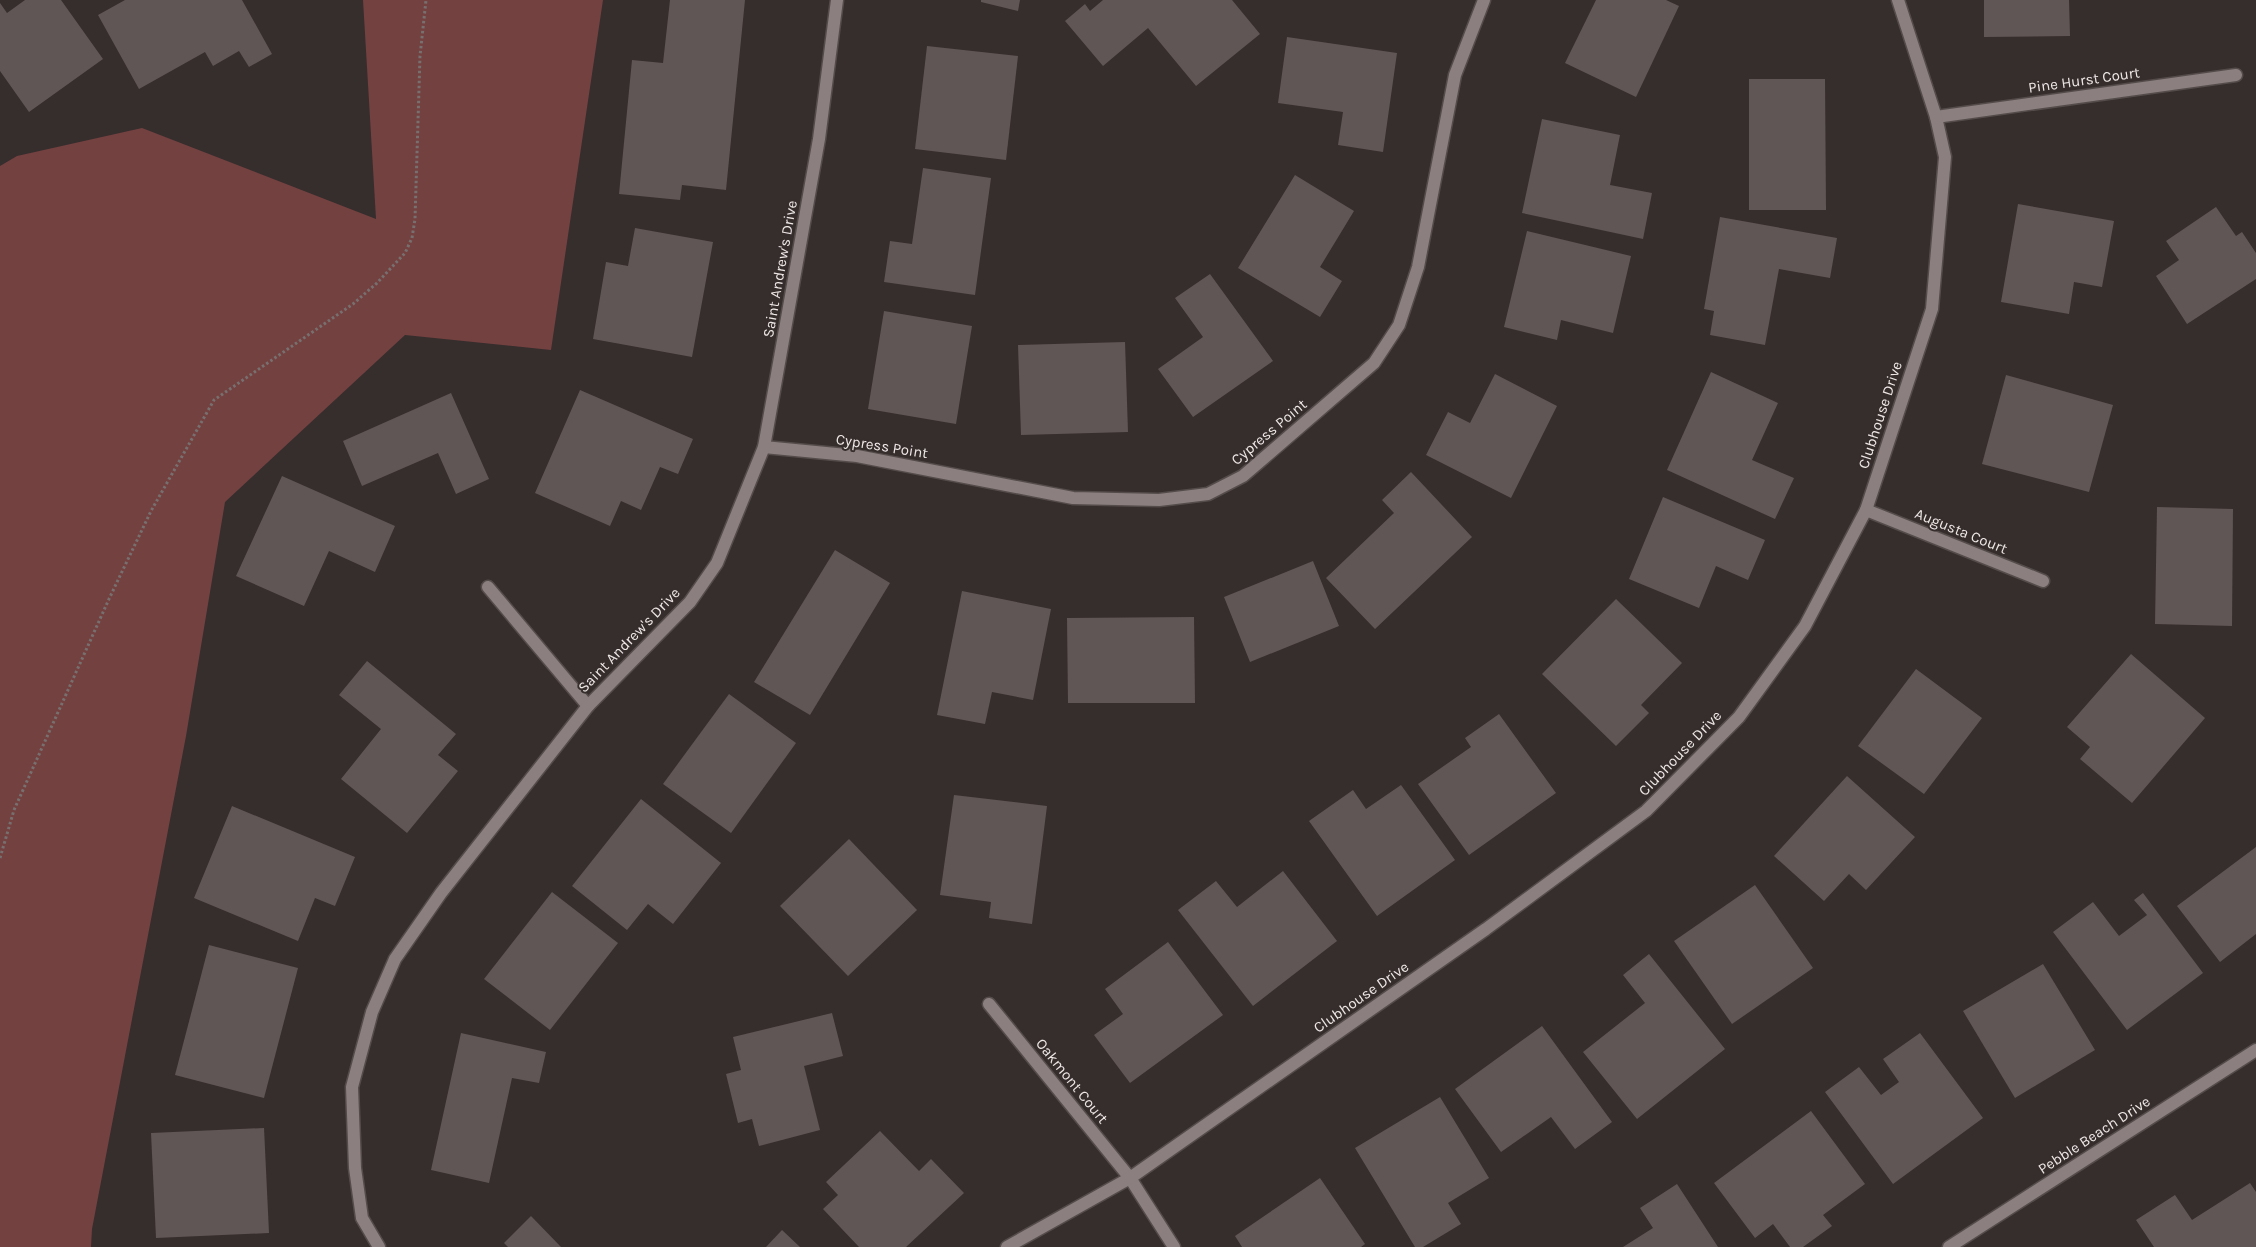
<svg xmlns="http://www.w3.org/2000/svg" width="2256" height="1247" viewBox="0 0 2256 1247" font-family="Karla,sans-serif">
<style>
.green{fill:#734140}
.building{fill:#605655}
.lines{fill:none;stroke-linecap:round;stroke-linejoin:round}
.street-casing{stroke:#544c4b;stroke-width:15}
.path{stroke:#78706f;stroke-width:3;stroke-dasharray:2.5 2.5;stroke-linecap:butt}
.street{stroke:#8b7f7f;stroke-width:12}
.labels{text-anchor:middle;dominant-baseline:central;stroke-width:4;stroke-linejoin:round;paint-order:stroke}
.street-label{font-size:15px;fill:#ede7e6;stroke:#362d2d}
</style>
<rect width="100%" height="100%" fill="#362d2d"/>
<polygon class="green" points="363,0 603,0 551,350 405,335 225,502 186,736 92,1229 91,1247 0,1247 0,166 17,156 142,128 376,219"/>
<g class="building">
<polygon points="25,0 61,0 103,59 29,112 0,71 0,3 7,13"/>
<polygon points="125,0 242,0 272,54 249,67 239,51 213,66 205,52 139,89 98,15"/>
<polygon points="670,0 745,0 726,190 682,185 680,200 619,194 632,60 663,63"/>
<polygon points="981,0 1020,0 1018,11 981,2"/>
<polygon points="1103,0 1232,0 1260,34 1196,86 1148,28 1103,66 1065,21 1085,4 1090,11"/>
<polygon points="1596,0 1666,0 1679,6 1636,97 1565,63"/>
<polygon points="1984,0 2069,0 2070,36 1984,37"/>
<polygon points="1287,37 1397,53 1383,152 1338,145 1343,112 1278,103"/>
<polygon points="927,46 1018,56 1006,160 915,149"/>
<polygon points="1749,79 1825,79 1826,210 1749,210"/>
<polygon points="1542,119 1620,135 1610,185 1652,193 1643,239 1522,213"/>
<polygon points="923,168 991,178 975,295 884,282 890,241 912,244"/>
<polygon points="1295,175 1354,211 1320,267 1342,281 1320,317 1238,268"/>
<polygon points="2018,204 2114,221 2102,287 2074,282 2069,314 2001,302"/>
<polygon points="2216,207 2236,236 2242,232 2256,253 2256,279 2187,324 2156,276 2179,260 2166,241"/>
<polygon points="1720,217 1837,238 1830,278 1779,269 1765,345 1710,335 1714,311 1704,309"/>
<polygon points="635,228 713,242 692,357 593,339 606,262 628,266"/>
<polygon points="1527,231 1631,256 1613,333 1561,320 1557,340 1504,327"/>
<polygon points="1210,274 1273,361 1193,417 1158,369 1203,337 1175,298"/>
<polygon points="884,311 972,326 956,424 868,409"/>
<polygon points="1125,342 1128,432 1021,435 1018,345"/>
<polygon points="1711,372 1778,403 1752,460 1794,478 1775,519 1667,470"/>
<polygon points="1495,374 1557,406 1511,498 1426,455 1448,412 1470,423"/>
<polygon points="2006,375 2113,405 2089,492 1982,464"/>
<polygon points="580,390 693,439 678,474 660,467 641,510 621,501 610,526 535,493"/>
<polygon points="451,393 489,479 456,494 438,453 362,486 343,441"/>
<polygon points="1411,472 1472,537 1375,629 1326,578 1394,513 1382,500"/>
<polygon points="282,476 395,526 375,572 329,551 304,606 236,576"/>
<polygon points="1663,497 1765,540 1748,580 1716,566 1699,608 1629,579"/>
<polygon points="2157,507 2233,509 2232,626 2155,624"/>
<polygon points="835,550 890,583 810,715 754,682"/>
<polygon points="1313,561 1339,626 1250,662 1224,597"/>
<polygon points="962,591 1051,609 1033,700 992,692 985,724 937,715"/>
<polygon points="1616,599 1682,663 1641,705 1649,713 1616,746 1542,674"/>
<polygon points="1194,617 1195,703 1068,703 1067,618"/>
<polygon points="2131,654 2205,718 2132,803 2080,759 2090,747 2067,727"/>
<polygon points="367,661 456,734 438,755 458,771 407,833 341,779 381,729 339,695"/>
<polygon points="1916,669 1982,718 1924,794 1858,746"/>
<polygon points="729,694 796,743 731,833 663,784"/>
<polygon points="1499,714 1556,793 1469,855 1418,784 1471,747 1465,738"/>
<polygon points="1847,776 1915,837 1866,890 1849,874 1824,901 1774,856"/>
<polygon points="1401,785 1455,860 1377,916 1309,821 1353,790 1366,809"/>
<polygon points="954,795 1047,806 1032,924 989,918 991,902 940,895"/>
<polygon points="641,799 721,863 673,924 648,904 627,930 572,886"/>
<polygon points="232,806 355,857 335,906 315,898 298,941 194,898"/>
<polygon points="849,839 917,910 848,976 780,906"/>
<polygon points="2256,847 2256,934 2220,962 2177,906"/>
<polygon points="1283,871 1337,941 1253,1006 1178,910 1216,881 1237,907"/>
<polygon points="1755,885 1813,968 1732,1024 1674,941"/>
<polygon points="552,892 618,943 550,1030 484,979"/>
<polygon points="2143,893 2203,973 2127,1030 2053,932 2093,902 2119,936 2147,915 2134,900"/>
<polygon points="1168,942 1223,1015 1130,1083 1094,1035 1123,1014 1105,989"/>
<polygon points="209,945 298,968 264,1098 175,1075"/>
<polygon points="1649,954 1725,1049 1637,1119 1583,1052 1645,1003 1623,975"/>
<polygon points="2043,964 2095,1050 2015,1098 1963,1011"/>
<polygon points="832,1013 843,1056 804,1066 820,1130 759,1146 752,1119 738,1123 726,1074 741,1070 733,1037"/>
<polygon points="1542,1026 1612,1122 1575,1149 1551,1117 1501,1152 1455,1089"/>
<polygon points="461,1033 546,1052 539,1083 512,1078 489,1183 431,1170"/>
<polygon points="1920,1033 1983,1118 1893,1184 1825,1092 1859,1067 1881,1095 1899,1082 1883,1059"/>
<polygon points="1440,1097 1489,1178 1448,1203 1461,1224 1423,1247 1415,1247 1355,1148"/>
<polygon points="1811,1111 1865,1184 1823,1215 1832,1226 1803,1247 1790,1247 1773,1224 1755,1238 1714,1183"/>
<polygon points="264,1128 269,1233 156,1238 151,1133"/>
<polygon points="880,1131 919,1171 931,1159 964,1193 906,1247 859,1247 823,1209 838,1195 826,1182"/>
<polygon points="1320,1178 1365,1244 1361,1247 1242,1247 1235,1236"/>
<polygon points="2250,1183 2256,1192 2256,1247 2154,1247 2136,1220 2175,1195 2192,1220"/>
<polygon points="1677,1184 1718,1247 1623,1247 1653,1228 1640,1208"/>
<polygon points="531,1216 561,1247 508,1247 504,1243"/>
<polygon points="782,1230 800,1247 766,1247"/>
</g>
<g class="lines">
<g class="street-casing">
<g id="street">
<polyline points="1936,117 2236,75"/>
<polyline points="764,447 857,456 1073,498 1159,500 1208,494 1243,476 1374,363 1399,325 1418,267 1455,75 1484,0"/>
<polyline points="1866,510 2043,581"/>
<polyline points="488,587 588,706"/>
<polyline points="989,1004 1130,1178 1174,1247"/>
<polyline points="379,1247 362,1218 355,1168 352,1087 372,1012 395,959 441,893 588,706 690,602 717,563 764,447 819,139 837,0"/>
<polyline points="1007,1247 1130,1178 1486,929 1646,811 1739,717 1805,626 1866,510 1932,309 1945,157 1936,117 1898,0"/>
<polyline points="1949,1247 2256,1050"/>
</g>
</g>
<polyline class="path" points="0,858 14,810 109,599 151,511 214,400 353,304 377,283 405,253 412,238 415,219 420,56 426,0"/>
<use href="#street" class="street"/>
</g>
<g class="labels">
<g class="street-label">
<text transform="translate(2084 80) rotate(-8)">Pine Hurst Court</text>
<text transform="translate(780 269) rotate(-80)">Saint Andrew's Drive</text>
<text transform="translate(1880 415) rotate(-72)">Clubhouse Drive</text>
<text transform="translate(1269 432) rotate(-40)">Cypress Point</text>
<text transform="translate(882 446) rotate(9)">Cypress Point</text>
<text transform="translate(1961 531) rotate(22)">Augusta Court</text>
<text transform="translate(629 640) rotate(-46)">Saint Andrew's Drive</text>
<text transform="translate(1680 753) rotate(-46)">Clubhouse Drive</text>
<text transform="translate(1361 997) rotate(-35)">Clubhouse Drive</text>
<text transform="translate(1072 1081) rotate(51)">Oakmont Court</text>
<text transform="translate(2094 1135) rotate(-33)">Pebble Beach Drive</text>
</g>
</g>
</svg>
